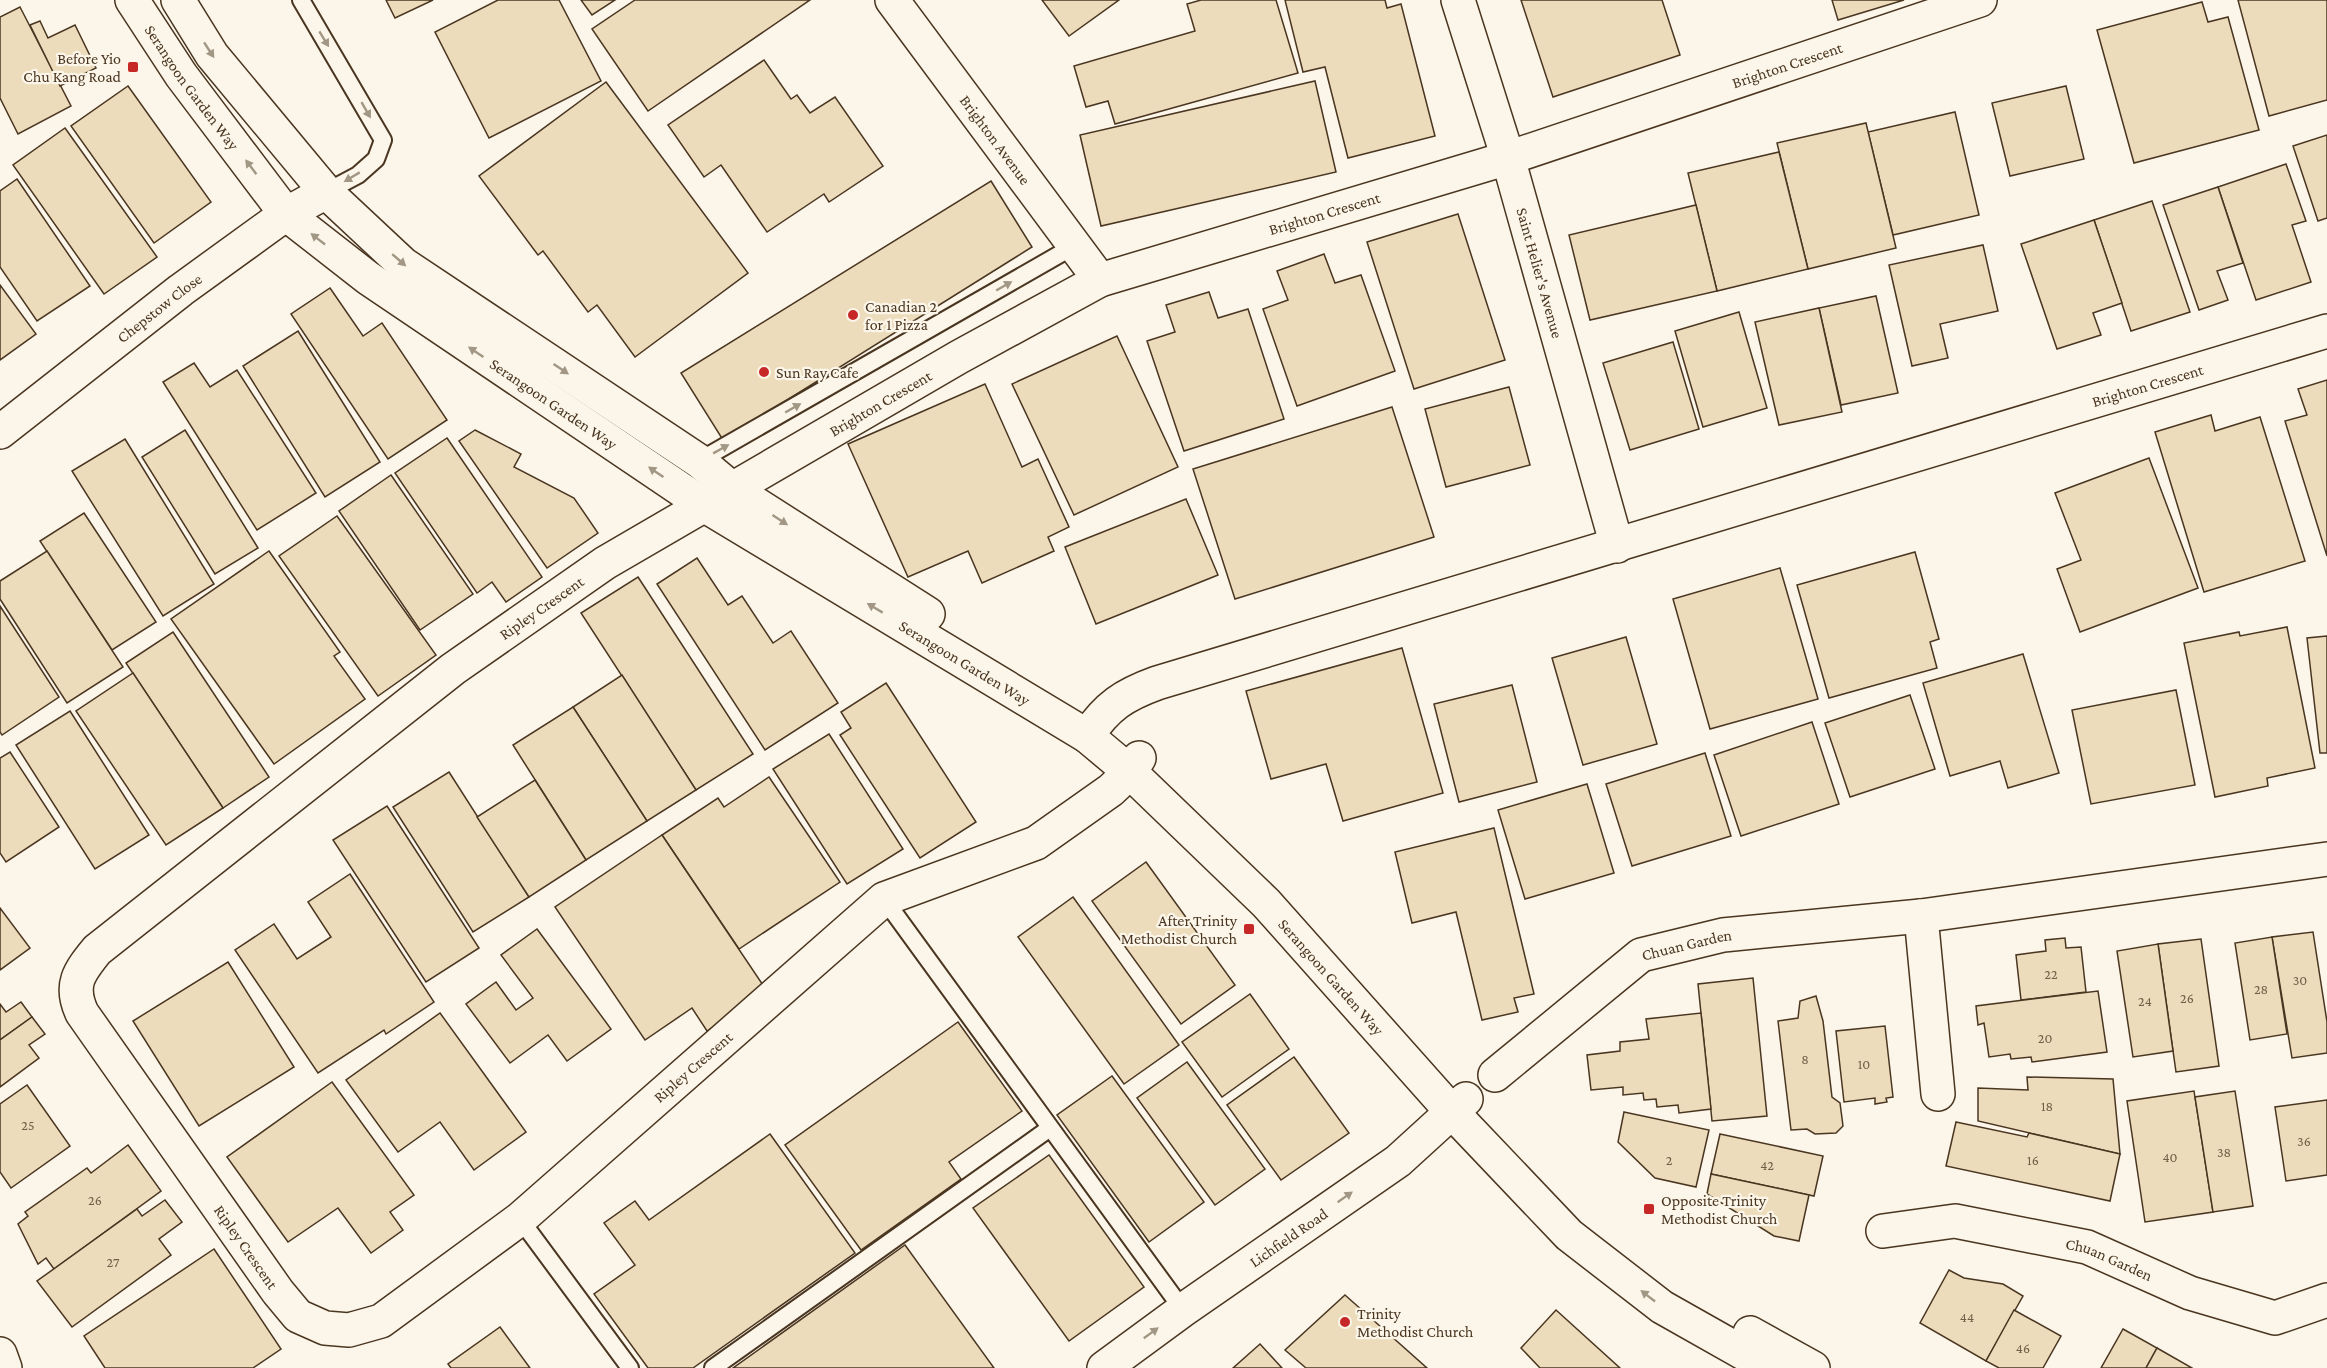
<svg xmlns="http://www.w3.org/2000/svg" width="2327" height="1368" viewBox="0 0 2327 1368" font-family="'Crimson Pro',serif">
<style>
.building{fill:#ecdcbc;stroke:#4a3520;stroke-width:1.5}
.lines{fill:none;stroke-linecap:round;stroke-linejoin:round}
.service-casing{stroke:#4a3520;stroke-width:20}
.minor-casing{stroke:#4a3520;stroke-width:36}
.tertiary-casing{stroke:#4a3520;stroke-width:36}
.service{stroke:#fbf6e9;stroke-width:16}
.minor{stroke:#fbf6e9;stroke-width:33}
.tertiary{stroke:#fbf6e9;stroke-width:33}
.oneway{fill:#a29684}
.poi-dot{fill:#c62828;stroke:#fbf6e9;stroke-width:2}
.labels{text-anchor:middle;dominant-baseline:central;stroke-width:4.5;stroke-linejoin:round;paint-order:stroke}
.number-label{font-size:14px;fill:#725f47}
.poi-label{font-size:16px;fill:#4a3520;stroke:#fbf6e9;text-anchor:start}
.street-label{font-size:16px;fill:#4a3520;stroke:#fbf6e9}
</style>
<rect width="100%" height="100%" fill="#fbf6e9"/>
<g class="building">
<polygon points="386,0 433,0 395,18"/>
<polygon points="498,0 559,0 601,81 489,138 435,32"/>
<polygon points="581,0 615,0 592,15"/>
<polygon points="635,0 810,0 648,111 592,29"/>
<polygon points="1042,0 1119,0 1069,36"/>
<polygon points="1201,0 1276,0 1298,73 1115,124 1108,101 1086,107 1074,66 1195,31 1187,4"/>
<polygon points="1285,0 1385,0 1387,8 1401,4 1435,136 1348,158 1325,67 1303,72"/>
<polygon points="1521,0 1662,0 1680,55 1553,97"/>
<polygon points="1832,0 1904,0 1838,20"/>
<polygon points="2238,0 2327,0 2327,100 2269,116"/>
<polygon points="2202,2 2208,22 2228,17 2259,130 2134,163 2097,30"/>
<polygon points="20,7 71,106 18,134 0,98 0,17"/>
<polygon points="40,21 48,38 75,25 96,68 60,86 30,25"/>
<polygon points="764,60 791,99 797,95 810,113 835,97 883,166 829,202 824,194 767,232 721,165 704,177 668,125"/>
<polygon points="1315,81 1336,172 1101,226 1080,135"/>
<polygon points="606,82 748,273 635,357 597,305 588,312 543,251 538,255 479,176"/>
<polygon points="128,86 211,202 154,243 71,126"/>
<polygon points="2066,86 2084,159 2010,176 1992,103"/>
<polygon points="1955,112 1979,215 1893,235 1868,132"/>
<polygon points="1866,123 1896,248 1808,269 1777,143"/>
<polygon points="65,128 157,257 104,294 13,165"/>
<polygon points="2327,135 2327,218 2318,221 2293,146"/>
<polygon points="1779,152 1808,269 1717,291 1688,173"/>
<polygon points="2286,164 2306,221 2292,225 2311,282 2256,300 2218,187"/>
<polygon points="17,179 90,286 37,321 0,267 0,191"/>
<polygon points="991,181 1032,247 723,440 681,373"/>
<polygon points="2218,187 2243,263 2217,271 2228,300 2199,310 2163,205"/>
<polygon points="2152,201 2190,312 2131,331 2094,220"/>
<polygon points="1696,205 1717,291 1590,320 1569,235"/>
<polygon points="1458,214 1505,360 1414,389 1367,242"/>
<polygon points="2094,220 2122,303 2093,313 2101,335 2057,349 2021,244"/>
<polygon points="1983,245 1998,311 1940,324 1948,358 1912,366 1889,265"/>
<polygon points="1324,254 1335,283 1361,275 1395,371 1297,406 1263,309 1288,300 1277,271"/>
<polygon points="0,285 36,334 0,360"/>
<polygon points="330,288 363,336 382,323 447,420 388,459 291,314"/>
<polygon points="1209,292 1218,318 1248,309 1284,419 1184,451 1147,341 1175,332 1166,305"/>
<polygon points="1876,296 1898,393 1841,405 1819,308"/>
<polygon points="1819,308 1842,412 1779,425 1755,322"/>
<polygon points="1739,312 1767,408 1703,427 1675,331"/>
<polygon points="298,331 380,462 325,497 243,366"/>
<polygon points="1117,336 1178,467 1074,515 1012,384"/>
<polygon points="1673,342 1699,429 1630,450 1603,363"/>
<polygon points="194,363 210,387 237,370 316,493 257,530 163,382"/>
<polygon points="2327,380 2327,556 2285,421 2307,415 2298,389"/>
<polygon points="985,384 1022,467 1038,459 1069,527 1048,537 1054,551 982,583 968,551 908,577 848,444"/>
<polygon points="1509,387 1530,465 1446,487 1425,409"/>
<polygon points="1392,407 1434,537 1235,599 1193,469"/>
<polygon points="2211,415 2215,431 2260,417 2305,561 2204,592 2155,432"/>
<polygon points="185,430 258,548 215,574 142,457"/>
<polygon points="475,430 521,454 514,467 574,498 598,533 547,568 459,441"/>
<polygon points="447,438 542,577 506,602 492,582 477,593 395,473"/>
<polygon points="125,439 214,584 163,616 72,471"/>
<polygon points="2149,458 2198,588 2080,632 2057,569 2081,560 2055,493"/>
<polygon points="391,475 473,594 420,630 339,511"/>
<polygon points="1186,499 1218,575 1096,624 1065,547"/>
<polygon points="84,513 156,622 112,650 40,541"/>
<polygon points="337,516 436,655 378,696 279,556"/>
<polygon points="47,551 123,667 67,703 0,599 0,581"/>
<polygon points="269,551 340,652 334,656 365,699 274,764 171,619"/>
<polygon points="1915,552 1939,639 1930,642 1937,668 1829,698 1797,585"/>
<polygon points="697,558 728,605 742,596 773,643 791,631 838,703 765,750 657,584"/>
<polygon points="1780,568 1818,699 1710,729 1673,599"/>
<polygon points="638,577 753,754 696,790 581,613"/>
<polygon points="0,606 59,697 2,735 0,732"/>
<polygon points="2287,627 2315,768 2267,778 2268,786 2215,797 2184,643 2239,632 2240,636"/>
<polygon points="173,632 269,777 223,808 126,663"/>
<polygon points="2327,636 2327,753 2320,753 2307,638"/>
<polygon points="1626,637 1657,744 1583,765 1552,658"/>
<polygon points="1402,648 1443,793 1343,821 1326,764 1271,779 1246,691"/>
<polygon points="2023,654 2059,773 2008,788 2000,761 1950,776 1923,683"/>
<polygon points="133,673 223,808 166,845 76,711"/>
<polygon points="622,675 696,790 647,821 573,707"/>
<polygon points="886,683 976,822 920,858 840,735 851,728 841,712"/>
<polygon points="1512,685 1537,782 1459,802 1434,704"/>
<polygon points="2176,690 2195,785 2091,804 2072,710"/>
<polygon points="1910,695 1935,769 1850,797 1825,723"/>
<polygon points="573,707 647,821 586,860 513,745"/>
<polygon points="70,711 149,835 95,869 16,745"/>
<polygon points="1812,722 1839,804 1741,836 1714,755"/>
<polygon points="829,734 903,849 847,884 773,769"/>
<polygon points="10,752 59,827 6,862 0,853 0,758"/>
<polygon points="1705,753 1731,836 1632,866 1606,784"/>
<polygon points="449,772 529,897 473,932 393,807"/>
<polygon points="769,777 840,882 739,949 662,835 718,798 724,807"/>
<polygon points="535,780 586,860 529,897 477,817"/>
<polygon points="1587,784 1614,873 1525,899 1498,810"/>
<polygon points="387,806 479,948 426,982 333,840"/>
<polygon points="1494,828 1534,994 1514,998 1518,1012 1482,1020 1456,912 1412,923 1395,852"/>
<polygon points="662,835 767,991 707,1031 692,1008 645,1040 555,907"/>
<polygon points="1146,862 1235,985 1181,1024 1092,901"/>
<polygon points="350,874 434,1002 386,1034 384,1030 318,1073 235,950 274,924 297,959 331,937 308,902"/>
<polygon points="1073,897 1179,1045 1124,1084 1018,937"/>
<polygon points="0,908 30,948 0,970"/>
<polygon points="537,929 611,1029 567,1061 548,1035 510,1063 466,1004 496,982 516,1010 533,998 501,955"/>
<polygon points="2313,932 2327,1022 2327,1053 2292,1058 2272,937"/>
<polygon points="2272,937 2287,1034 2250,1040 2235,943"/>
<polygon points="2065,938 2066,948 2081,947 2086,992 2021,1000 2016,955 2046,951 2045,940"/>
<polygon points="2201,939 2219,1066 2176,1072 2158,944"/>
<polygon points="2158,944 2173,1051 2133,1057 2117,951"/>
<polygon points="228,962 294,1067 199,1126 133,1021"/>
<polygon points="1753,978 1767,1116 1712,1121 1698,984"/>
<polygon points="2098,991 2107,1052 2032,1062 2031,1057 2011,1059 2010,1054 1989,1057 1984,1023 1978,1025 1976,1006"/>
<polygon points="1250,994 1289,1049 1222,1097 1182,1042"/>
<polygon points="1816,996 1823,1021 1832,1097 1840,1103 1843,1126 1836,1133 1815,1134 1807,1129 1791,1130 1778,1021 1798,1018 1800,1001"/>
<polygon points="21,1002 32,1017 0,1040 0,1004 6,1012"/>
<polygon points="440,1013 526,1132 474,1170 440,1122 398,1152 346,1080"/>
<polygon points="1701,1013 1711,1109 1679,1113 1678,1105 1657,1107 1656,1099 1644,1100 1643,1093 1623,1095 1623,1087 1591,1090 1587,1055 1620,1051 1620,1042 1649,1039 1646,1019"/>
<polygon points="32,1017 45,1034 29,1045 39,1058 0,1087 0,1040"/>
<polygon points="958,1022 1022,1111 949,1162 961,1179 861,1250 785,1145"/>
<polygon points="1885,1026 1893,1097 1886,1098 1887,1102 1875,1104 1875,1098 1844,1102 1836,1031"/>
<polygon points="1294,1057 1349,1133 1281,1180 1227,1105"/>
<polygon points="1187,1062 1265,1169 1215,1205 1137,1098"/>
<polygon points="1112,1076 1204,1202 1149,1242 1057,1115"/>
<polygon points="2027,1077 2113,1079 2120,1154 1978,1121 1978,1088 2028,1090"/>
<polygon points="332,1082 414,1195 390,1212 403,1230 371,1253 338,1208 288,1242 227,1157"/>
<polygon points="27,1085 70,1146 11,1188 0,1172 0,1104"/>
<polygon points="2194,1091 2213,1212 2145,1222 2127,1101"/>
<polygon points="2235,1091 2253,1206 2213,1212 2195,1097"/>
<polygon points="2327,1100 2327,1175 2286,1181 2275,1107"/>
<polygon points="1624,1112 1709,1130 1696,1187 1655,1178 1618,1142"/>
<polygon points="1956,1122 2027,1137 2029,1133 2120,1154 2110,1201 1946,1166"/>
<polygon points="770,1134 855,1253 693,1368 648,1368 594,1294 635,1265 604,1223 635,1201 649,1220"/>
<polygon points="1720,1134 1823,1156 1814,1196 1711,1174"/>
<polygon points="128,1145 161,1191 54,1269 46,1258 38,1264 18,1224 28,1216 25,1212 87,1168 91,1173"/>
<polygon points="1049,1155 1144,1287 1069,1341 973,1208"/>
<polygon points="1711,1174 1809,1195 1799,1241 1774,1236 1707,1194"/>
<polygon points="165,1200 182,1222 159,1239 171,1255 72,1327 37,1281 137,1209 142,1216"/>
<polygon points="905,1245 994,1368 733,1368"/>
<polygon points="214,1249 281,1349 253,1368 105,1368 84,1336"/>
<polygon points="1949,1270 1964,1278 2003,1284 2023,1296 1986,1361 1920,1323"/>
<polygon points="1345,1295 1427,1368 1306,1368 1285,1350"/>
<polygon points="1556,1310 1620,1368 1540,1368 1521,1348"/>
<polygon points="2014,1310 2061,1336 2043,1368 1999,1368 1986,1361"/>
<polygon points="500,1327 530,1368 451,1368 448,1364"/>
<polygon points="2123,1329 2157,1348 2146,1368 2101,1368"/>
<polygon points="1260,1344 1282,1368 1233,1368"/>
<polygon points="2157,1348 2192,1368 2146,1368"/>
</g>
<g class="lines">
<g class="service-casing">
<g id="service">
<polyline points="301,0 383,140 376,159 358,175 326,192"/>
<polyline points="700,466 699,461 1074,246"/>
<polyline points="884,899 1183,1310"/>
<polyline points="520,1219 630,1368"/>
<polyline points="713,1368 1050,1128"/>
</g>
</g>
<g class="minor-casing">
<g id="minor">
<path id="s1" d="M892,0L1100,280"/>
<path id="s2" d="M1458,0L1508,158L1617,546"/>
<path id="s3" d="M0,432L181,290L286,214L326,192"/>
<path id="s4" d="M1087,736C1107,706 1124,695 1157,683L2327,331"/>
<path id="s5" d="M1139,758L1130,772L1111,790L1036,843L884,899L520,1219L381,1321L349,1330L325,1328L298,1316L278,1292L82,1013C69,985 79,972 97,950L453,669L605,563L959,357L1100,280L1508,158L1980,0"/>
<polyline points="1921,916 1938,1094"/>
<path id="s6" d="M1495,1075L1641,955L1723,935L1921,916L2327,859"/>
<path id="s7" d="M1883,1231L1955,1221L2087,1247L2190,1293L2275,1318L2327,1300"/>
<polyline points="0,1354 5,1368"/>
<path id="s8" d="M1104,1368L1183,1310L1398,1161L1466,1099"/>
</g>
</g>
<g class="tertiary-casing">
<g id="tertiary">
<path id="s9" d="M132,0L181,75L286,214L368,278L704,505L1087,736L1130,772L1266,903L1452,1112L1569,1235L1662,1307L1770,1368"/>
<polyline points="178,0 212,55 326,192 403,264 699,461 731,488 928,614"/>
<polyline points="1750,1333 1813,1368"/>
</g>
</g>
<use href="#service" class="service"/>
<use href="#minor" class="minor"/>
<use href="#tertiary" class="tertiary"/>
</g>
<defs><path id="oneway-solid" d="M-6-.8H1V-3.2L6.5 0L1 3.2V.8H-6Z" transform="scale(1.5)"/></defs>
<g class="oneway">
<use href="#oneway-solid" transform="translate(324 39) rotate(59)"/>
<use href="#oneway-solid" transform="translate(209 50) rotate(57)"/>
<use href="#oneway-solid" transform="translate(366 110) rotate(60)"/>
<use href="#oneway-solid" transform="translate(251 167) rotate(-127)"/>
<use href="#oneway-solid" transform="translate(352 177) rotate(149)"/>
<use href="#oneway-solid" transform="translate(318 239) rotate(-142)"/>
<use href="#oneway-solid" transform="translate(399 260) rotate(41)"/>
<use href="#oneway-solid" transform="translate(1004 286) rotate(-30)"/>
<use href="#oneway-solid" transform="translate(476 352) rotate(-146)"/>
<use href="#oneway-solid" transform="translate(561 369) rotate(34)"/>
<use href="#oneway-solid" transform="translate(793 408) rotate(-30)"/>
<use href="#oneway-solid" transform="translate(721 449) rotate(-29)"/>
<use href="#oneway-solid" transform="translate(656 472) rotate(-146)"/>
<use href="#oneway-solid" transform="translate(780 520) rotate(33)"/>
<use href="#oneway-solid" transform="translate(875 608) rotate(-149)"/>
<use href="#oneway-solid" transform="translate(1345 1197) rotate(-35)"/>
<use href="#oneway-solid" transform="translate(1648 1296) rotate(-142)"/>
<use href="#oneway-solid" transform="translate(1151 1333) rotate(-36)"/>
</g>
<g class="poi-dot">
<rect x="127" y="61" width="12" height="12" rx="3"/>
<circle cx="853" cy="315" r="6"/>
<circle cx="764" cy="372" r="6"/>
<rect x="1243" y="923" width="12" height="12" rx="3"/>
<rect x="1643" y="1203" width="12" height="12" rx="3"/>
<circle cx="1345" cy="1322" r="6"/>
</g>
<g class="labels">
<g class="number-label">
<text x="2051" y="974">22</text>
<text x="2300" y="980">30</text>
<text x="2261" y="989">28</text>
<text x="2187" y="998">26</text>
<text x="2145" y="1001">24</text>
<text x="2045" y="1038">20</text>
<text x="1805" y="1059">8</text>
<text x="1864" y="1064">10</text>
<text x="2047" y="1106">18</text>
<text x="28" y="1125">25</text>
<text x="2304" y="1141">36</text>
<text x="2224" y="1152">38</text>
<text x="2170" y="1157">40</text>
<text x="1669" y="1160">2</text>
<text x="2033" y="1160">16</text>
<text x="1767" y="1165">42</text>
<text x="95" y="1200">26</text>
<text x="113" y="1262">27</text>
<text x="1967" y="1317">44</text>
<text x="2023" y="1348">46</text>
</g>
<g class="poi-label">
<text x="121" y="58" text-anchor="end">Before Yio<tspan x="121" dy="18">Chu Kang Road</tspan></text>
<text x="865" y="306">Canadian 2<tspan x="865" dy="18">for 1 Pizza</tspan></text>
<text x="776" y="372">Sun Ray Cafe</text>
<text x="1237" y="920" text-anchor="end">After Trinity<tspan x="1237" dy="18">Methodist Church</tspan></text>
<text x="1661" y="1200">Opposite Trinity<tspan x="1661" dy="18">Methodist Church</tspan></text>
<text x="1357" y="1313">Trinity<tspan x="1357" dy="18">Methodist Church</tspan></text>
</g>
<g class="street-label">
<text stroke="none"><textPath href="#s5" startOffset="3412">Brighton Crescent</textPath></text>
<text stroke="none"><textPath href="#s9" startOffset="106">Serangoon Garden Way</textPath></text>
<text stroke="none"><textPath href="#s1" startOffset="174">Brighton Avenue</textPath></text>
<text stroke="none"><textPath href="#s5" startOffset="2926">Brighton Crescent</textPath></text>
<text stroke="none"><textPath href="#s2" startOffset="285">Saint Helier's Avenue</textPath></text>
<text stroke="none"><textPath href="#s3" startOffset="202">Chepstow Close</textPath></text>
<text stroke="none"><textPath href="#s4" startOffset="1124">Brighton Crescent</textPath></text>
<text stroke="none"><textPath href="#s5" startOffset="2440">Brighton Crescent</textPath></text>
<text stroke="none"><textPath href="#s9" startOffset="592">Serangoon Garden Way</textPath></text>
<text stroke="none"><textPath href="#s5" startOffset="2044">Ripley Crescent</textPath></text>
<text stroke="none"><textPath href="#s9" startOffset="1078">Serangoon Garden Way</textPath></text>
<text stroke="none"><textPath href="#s6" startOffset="236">Chuan Garden</textPath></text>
<text stroke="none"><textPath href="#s9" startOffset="1564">Serangoon Garden Way</textPath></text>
<text transform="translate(693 1067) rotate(-41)">Ripley Crescent</text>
<text stroke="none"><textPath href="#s8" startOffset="226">Lichfield Road</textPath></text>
<text transform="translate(246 1247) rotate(55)">Ripley Crescent</text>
<text stroke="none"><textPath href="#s7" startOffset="232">Chuan Garden</textPath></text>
</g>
</g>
</svg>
